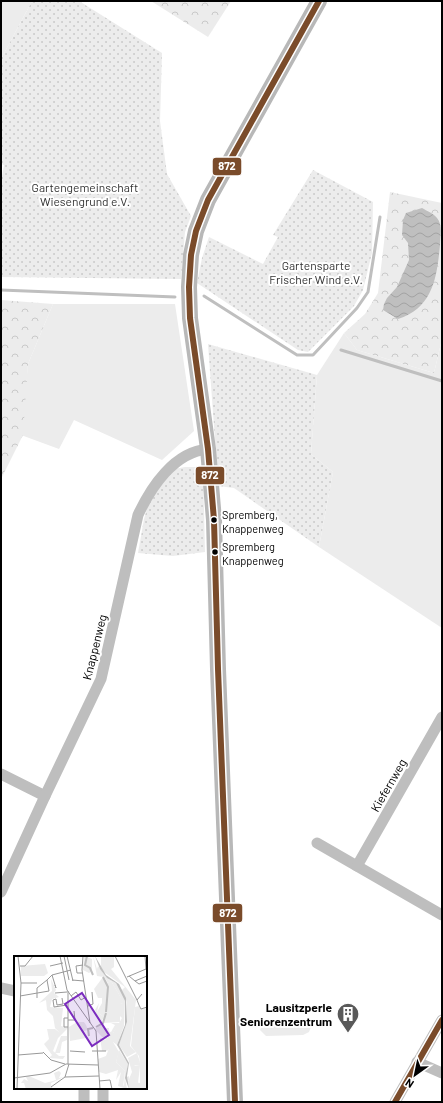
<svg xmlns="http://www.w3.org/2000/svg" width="443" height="1103" viewBox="0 0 443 1103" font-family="Barlow,sans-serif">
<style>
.green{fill:#ececec}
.forest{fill:url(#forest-crowns)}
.garden{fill:url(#garden-dots)}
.water{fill:url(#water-waves)}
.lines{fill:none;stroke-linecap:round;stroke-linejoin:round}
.stream{stroke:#bfbfbf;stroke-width:3}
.street{stroke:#bebebe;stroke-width:11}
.secondary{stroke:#b8b8b8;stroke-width:16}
.bus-1-casing{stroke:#fff;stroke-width:9}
.bus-1{stroke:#7a4b2a;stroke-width:6}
.bus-dot{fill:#000;stroke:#fff;stroke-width:1.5}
.labels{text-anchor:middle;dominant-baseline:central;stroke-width:4;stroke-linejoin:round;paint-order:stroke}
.bus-label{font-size:11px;fill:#000;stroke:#fff;text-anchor:start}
.park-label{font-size:12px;fill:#333;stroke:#fff}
.street-label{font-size:12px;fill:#000;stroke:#fff}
.poi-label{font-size:12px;font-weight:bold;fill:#000;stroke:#fff;text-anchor:end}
.inset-river{fill:none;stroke:#bfbfbf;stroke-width:2}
.inset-road{fill:none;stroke:#999;stroke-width:1}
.view{fill:#7b2cbf;fill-opacity:0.15;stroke:#7b2cbf;stroke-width:2}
.inset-edge{fill:none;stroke:#000;stroke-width:2}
.line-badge{stroke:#fff;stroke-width:1.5}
.badge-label{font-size:11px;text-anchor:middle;font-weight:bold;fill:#fff}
</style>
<defs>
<pattern id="forest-crowns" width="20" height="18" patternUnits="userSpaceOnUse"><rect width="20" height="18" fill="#ececec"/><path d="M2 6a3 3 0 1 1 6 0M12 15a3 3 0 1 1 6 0" fill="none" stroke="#c9c9c9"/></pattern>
<pattern id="garden-dots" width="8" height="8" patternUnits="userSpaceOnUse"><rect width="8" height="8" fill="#ececec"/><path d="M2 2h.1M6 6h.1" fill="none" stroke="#c9c9c9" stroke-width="1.8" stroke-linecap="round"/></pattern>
<pattern id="water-waves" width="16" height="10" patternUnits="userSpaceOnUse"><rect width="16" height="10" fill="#bfbfbf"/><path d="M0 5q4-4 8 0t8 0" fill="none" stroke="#a2a2a2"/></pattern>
</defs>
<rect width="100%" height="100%" fill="#fff"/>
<g class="green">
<polygon points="1,1 32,1 1,59"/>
<polygon points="53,304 175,304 194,431 162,460 74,420 59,449 21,435 28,364"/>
<polygon points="344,333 357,350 434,373 442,339 442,628 319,547 333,472 311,454 317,375"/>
<polygon points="302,1020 309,1022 311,1027 309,1032 303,1035 266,1036 260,1030 262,1025 266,1022"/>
</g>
<g class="forest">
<polygon points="151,1 231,1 208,37"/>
<polygon points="390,192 442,203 442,339 434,373 357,350 344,333 365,314 378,293"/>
<polygon points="1,300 53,304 28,364 23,435 1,479"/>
</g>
<g class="garden">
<polygon points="32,1 79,1 162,53 160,121 167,174 191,216 185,232 181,279 1,277 1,181 4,165 1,164 1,59"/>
<polygon points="313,170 373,202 372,253 363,290 354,306 308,352 298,350 197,283 202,258 209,237 263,264 278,237 273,235"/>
<polygon points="208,344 317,375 311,454 333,472 319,547 234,488 218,486 215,440"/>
<polygon points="185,467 203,467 205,552 173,556 138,553 144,519 150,498 174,469"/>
</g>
<path class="water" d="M422,208C427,211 433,213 437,218C443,225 440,236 440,245C437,277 433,308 398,319L383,310L384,304L387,298L397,287L409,260L408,243L402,235L403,220L406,213Z"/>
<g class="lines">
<g class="stream">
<polyline points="1,290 175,297"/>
<polyline points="204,296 297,355 313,355 357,308 368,292 380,217"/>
<polyline points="341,350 442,381"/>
</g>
<g class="street">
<polyline points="1,774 45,796"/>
<polyline points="317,843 442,915"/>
<polyline points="357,866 442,717"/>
<path d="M1,892L45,796L101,679L138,515C151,487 174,452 208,449"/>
<polyline points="1,988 15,991"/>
<polyline points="417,1062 442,1073"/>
<polyline points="103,1088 103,1102"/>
<polyline points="84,1102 84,1088"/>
<polyline points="395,1102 442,1020"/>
</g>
<polyline class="secondary" points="235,1102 218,669 214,520 208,449 190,318 189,287 191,255 196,231 208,200 319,1"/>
<g class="bus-1-casing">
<g id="bus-1">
<polyline points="235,1102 218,669 214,520 208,449 190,318 189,287 191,255 196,231 208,200 319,1"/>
<polyline points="395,1102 442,1020"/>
</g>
</g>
<use href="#bus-1" class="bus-1"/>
</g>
<defs>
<g id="building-pin" transform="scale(1.15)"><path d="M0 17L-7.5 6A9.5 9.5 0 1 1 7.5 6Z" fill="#595959" stroke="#fff"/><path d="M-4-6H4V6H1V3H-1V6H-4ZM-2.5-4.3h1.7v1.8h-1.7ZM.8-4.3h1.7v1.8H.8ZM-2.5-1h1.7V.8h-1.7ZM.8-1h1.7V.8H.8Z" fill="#fff"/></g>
</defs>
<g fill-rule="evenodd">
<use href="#building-pin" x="348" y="1014"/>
</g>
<g class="bus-dot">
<circle cx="214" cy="520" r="3.5"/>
<circle cx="215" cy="552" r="3.5"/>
</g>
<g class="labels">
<g class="bus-label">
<text x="222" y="514">Spremberg,<tspan x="222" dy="14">Knappenweg</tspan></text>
<text x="222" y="546">Spremberg<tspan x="222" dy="14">Knappenweg</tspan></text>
</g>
<g class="park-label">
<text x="85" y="187">Gartengemeinschaft<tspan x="85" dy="14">Wiesengrund e.V.</tspan></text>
<text x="316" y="265">Gartensparte<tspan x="316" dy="14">Frischer Wind e.V.</tspan></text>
</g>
<g class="street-label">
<text transform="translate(94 647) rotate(-76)">Knappenweg</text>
<text transform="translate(388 785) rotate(-60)">Kiefernweg</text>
</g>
<g class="poi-label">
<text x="332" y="1007">Lausitzperle<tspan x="332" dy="14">Seniorenzentrum</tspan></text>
</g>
</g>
<g transform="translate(14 956)">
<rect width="133" height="133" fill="#fff"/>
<path d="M87,0H100V11L97,13L122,44L116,90L122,96L113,101L105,89L113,66V46L108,34L111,31L90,16L87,11ZM89,21L94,27L97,25L109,45L110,47L106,48V66L89,67L90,61L83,56L88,47V42H84L80,33ZM63,66H70L72,69L74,74L70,75L72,82L56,85L55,71ZM97,67H106L99,77V86L105,96L102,106L111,115L109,131L105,125L107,116L102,124L104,114L92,118L85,116L84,103L92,100L95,92L91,82H94L93,75L97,76L101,69ZM123,97L126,106L120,110H126L124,127L115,126L113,121L115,120V123L118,116L114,102Z" fill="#ececec"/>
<path d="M79,0L83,13L84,10L93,22L102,27L111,45L110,70L103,89L99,86V77L108,62L105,59V48L109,47V45L105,44L107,42L97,25L94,27L90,21L83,20ZM37,23L42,34L40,37L45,41L38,43L36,51L49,52L47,70L54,72L44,82L39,95L45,100H51L49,103L35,102L38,99L30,88L35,83L33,73H41L46,77L41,72L39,60L33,54L32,44L25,47L38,35ZM85,47L83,56L90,61L86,68L81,54ZM125,50L127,53L133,51V133H115L114,125L126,127V110L118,109L126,106L125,100L117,90L121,51ZM86,82L98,86L99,89L93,95H88ZM105,94L114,108L111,122L113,133L104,130L105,125L110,130L111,115L102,106ZM45,115L47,117L45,122L50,121L37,127L38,133H12L10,127H7L10,123L14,125L12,121L15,120L31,127L39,125L42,124L40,117Z" fill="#ececec"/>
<path d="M70,0L78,3V15L75,17L69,14Z" fill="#ececec"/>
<path d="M31,8L34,17L30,20H7V10ZM89,68L91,72H95L94,81H88L81,73ZM47,80H53V84L48,86L46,97H41Z" fill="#ececec"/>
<path d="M81,0L92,19L105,28L112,42L113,66L105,89L115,107L113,120L115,133L111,122L114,108L103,89L111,69V45L102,27L93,22L86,13Z" fill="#bfbfbf"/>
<path class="inset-river" d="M73,0L71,9L76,12L79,19M89,21L94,31L92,56M82,71L89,67L92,57M75,80L74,73L79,72"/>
<path class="inset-road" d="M46,0L53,34L82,75L86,133M50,0L55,24M53,0L59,25M69,0L68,14L76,67M101,0L123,44M131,0L132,13M6,10H11L19,0M36,10L49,7M68,17H63L62,10L69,9M38,19L42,32L41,29M115,20L121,25L133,20M113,21L132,13L133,16M58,24L70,25M121,25L125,28L133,25M7,27H23M54,35V108M41,37L53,36M128,38L123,44L125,49L127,53L133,51M6,40L35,35L33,24L38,19L57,14M57,40L62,36L67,44L72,41M23,42V32L33,24M42,43L39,44L40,51L53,49M42,43L43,49L49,48L48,42M74,50L79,48L78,36M54,62H50V71H54M54,64H61L60,55M56,95L71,96M78,95H92M29,96L37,104L51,108M4,99L29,97M51,121L85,120M0,122L36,117L52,108L84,109M85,125L96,124L98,133M37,131L51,121L55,108M3,133L7,27L4,0"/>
<path class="view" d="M68,37L95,79L78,90L51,48Z"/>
<rect width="133" height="133" class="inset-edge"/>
</g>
<g class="line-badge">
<rect x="212" y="157" width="30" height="19" rx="4" fill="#7a4b2a"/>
<rect x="195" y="466" width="30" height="19" rx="4" fill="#7a4b2a"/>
<rect x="212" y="903" width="31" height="20" rx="4" fill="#7a4b2a"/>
</g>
<g class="badge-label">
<text x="227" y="170">872</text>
<text x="210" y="479">872</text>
<text x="228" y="917">872</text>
</g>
<rect width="443" height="1103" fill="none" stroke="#000000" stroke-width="4"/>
<g transform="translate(415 1075) rotate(213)" stroke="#ffffff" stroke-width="3" paint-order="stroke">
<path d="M0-3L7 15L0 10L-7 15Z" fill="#000000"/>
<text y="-6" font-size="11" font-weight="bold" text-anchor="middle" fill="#000000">N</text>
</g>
</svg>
